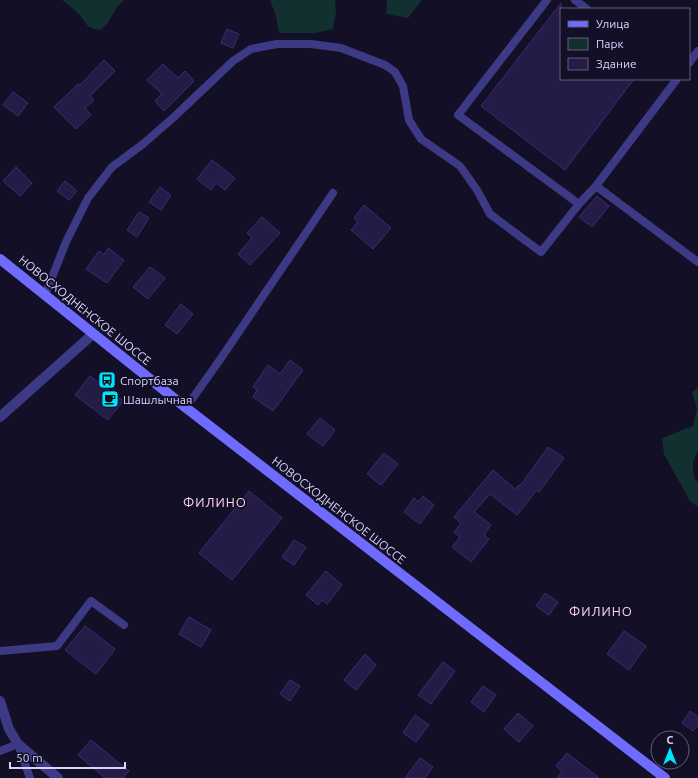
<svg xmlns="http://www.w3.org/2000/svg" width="698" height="778" viewBox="0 0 698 778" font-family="Ubuntu,sans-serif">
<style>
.green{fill:#12302f}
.building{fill:#241b47;stroke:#3b2d73}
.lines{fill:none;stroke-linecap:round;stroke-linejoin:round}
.lane{stroke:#3d3a85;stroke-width:8}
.street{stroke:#3d3a85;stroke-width:10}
.secondary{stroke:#6f6bff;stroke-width:10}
.labels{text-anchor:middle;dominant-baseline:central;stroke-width:4;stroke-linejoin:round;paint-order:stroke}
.street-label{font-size:12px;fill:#d9d4ff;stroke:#130f26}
.poi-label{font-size:12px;fill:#d9d4ff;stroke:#130f26;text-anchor:start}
.neighbourhood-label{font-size:13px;letter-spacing:1px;fill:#ffd6f0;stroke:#130f26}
</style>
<rect width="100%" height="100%" fill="#130f26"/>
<g class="green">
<path d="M62,0H124L118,6L107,24L100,30C84,28 87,22 78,13C73,8 67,4 62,0Z"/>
<polygon points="270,0 335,0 336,12 333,29 316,33 279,33 276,16"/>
<polygon points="387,0 422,0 408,18 386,14"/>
<polygon points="698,388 698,451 693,462 693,470 695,479 698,482 698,507 690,501 664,454 662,438 693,426 697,409 692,392"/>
</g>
<g class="building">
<polygon points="561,3 561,79 634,79 565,170 481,106"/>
<polygon points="227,29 239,34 233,48 221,43"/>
<polygon points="104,60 115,71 90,96 94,100 85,108 91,115 76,129 54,107 78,84 80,85"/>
<polygon points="163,64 178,78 185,71 194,81 164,111 155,101 162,94 147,80"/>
<polygon points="13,92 28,103 18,116 3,105"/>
<polygon points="212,160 235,178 225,190 216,183 211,190 197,179"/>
<polygon points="16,167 32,183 20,196 3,181"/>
<polygon points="65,181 77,191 69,200 57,191"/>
<polygon points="160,187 171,195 161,210 149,202"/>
<polygon points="597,196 609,206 592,227 579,217"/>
<polygon points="364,205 391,228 373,249 351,230 358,222 354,218"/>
<polygon points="139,212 149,218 137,237 127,230"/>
<polygon points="262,217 280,233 250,265 238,254 252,238 247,233"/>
<polygon points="108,248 124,260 107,283 86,269 99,251 104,255"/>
<polygon points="150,267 165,278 148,299 133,287"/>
<polygon points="181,304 193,314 177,334 165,325"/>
<polygon points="290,360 303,370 273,411 253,397 257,390 253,387 268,365 280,374"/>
<polygon points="90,376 123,401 108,420 75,395"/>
<polygon points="320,418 335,430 323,446 307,434"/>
<polygon points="548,447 564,458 539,492 537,490 517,515 490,494 474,512 491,525 484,535 489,539 471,562 452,547 460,537 454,532 461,523 454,517 493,470 515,489 519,485 520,486"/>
<polygon points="384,453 398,464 381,485 367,474"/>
<polygon points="249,491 282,518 232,580 199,553"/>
<polygon points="423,496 434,505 420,524 404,512 414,498 418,502"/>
<polygon points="294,540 306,547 294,565 282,557"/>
<polygon points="326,571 342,585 327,604 322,600 318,605 306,595"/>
<polygon points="545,593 558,602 549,615 536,606"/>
<polygon points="189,617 211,630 201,647 179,634"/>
<polygon points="85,626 115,649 96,674 65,650"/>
<polygon points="624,631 646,646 629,670 607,654"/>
<polygon points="365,654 376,665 356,690 344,680"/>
<polygon points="443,662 455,671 431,704 418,695"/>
<polygon points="290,680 300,686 290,701 280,694"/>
<polygon points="483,686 496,695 484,712 471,702"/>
<polygon points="690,711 698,717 698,725 693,731 682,723"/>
<polygon points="518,713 533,726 519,742 504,729"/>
<polygon points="415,715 429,725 416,742 403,733"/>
<polygon points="91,740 129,771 123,778 105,778 78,755"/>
<polygon points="567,753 599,778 557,778 562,771 556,766"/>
<polygon points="420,758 433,767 425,778 405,778"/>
</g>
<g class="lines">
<g class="lane">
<polyline points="547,0 458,115 579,204 596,186"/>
<polyline points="575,0 587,9"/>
<polyline points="689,63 698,51"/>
<polyline points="677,79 596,186 698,262"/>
<polyline points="45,295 66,242 88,198 112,167 143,144 174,117 233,61 251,49 277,44 311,44 341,48 385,65 395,72 403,86 409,120 421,139 460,166 477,190 490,214 541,252 579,204"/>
<polyline points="185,407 192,399 217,364 333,193"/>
<polyline points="0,651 57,646 91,601 124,625"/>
<polyline points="0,751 18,744 30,778"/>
</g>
<g class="street">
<polyline points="0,417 93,334"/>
<polyline points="0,701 9,729 18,744 58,778"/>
</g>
<polyline class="secondary" points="0,259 185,407 665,778"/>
</g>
<defs>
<g id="bus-square" transform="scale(0.9)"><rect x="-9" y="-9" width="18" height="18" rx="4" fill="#00e5ff" stroke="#130f26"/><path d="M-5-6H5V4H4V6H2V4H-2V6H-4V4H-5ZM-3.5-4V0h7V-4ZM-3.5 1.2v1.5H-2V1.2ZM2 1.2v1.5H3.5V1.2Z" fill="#111"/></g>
<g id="cafe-square" transform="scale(0.9)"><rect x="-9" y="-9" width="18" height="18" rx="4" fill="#00e5ff" stroke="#130f26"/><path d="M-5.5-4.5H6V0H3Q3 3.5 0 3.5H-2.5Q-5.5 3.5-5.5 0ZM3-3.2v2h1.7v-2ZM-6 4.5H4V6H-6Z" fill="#111"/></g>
</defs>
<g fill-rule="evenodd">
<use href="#bus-square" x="107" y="380"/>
<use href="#cafe-square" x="110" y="399"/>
</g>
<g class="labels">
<g class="street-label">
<text transform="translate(85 310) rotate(39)">НОВОСХОДНЕНСКОЕ ШОССЕ</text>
<text transform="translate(339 510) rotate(38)">НОВОСХОДНЕНСКОЕ ШОССЕ</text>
</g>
<g class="poi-label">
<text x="120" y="380">Спортбаза</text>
<text x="123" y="399">Шашлычная</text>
</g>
<g class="neighbourhood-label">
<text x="215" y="502">ФИЛИНО</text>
<text x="601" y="611">ФИЛИНО</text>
</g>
</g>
<rect x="560" y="8" width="130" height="72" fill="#130f26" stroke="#625e7d"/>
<rect x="568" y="21" width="20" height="6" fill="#6f6bff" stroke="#625e7d"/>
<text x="596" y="28" font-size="12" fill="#d9d4ff">Улица</text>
<rect x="568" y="38" width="20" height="12" fill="#12302f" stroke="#625e7d"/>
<text x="596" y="48" font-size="12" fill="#d9d4ff">Парк</text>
<rect x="568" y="58" width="20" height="12" fill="#241b47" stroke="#625e7d"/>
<text x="596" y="68" font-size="12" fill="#d9d4ff">Здание</text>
<g transform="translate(670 750)"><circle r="19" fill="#130f26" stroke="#625e7d"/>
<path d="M0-3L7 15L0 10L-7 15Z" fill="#00e5ff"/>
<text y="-6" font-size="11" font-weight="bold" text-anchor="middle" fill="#d9d4ff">С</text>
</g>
<path d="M10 762v6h115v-6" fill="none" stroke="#d9d4ff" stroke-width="2"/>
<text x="16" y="762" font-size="12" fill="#d9d4ff" stroke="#130f26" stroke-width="3" paint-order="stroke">50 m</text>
</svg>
